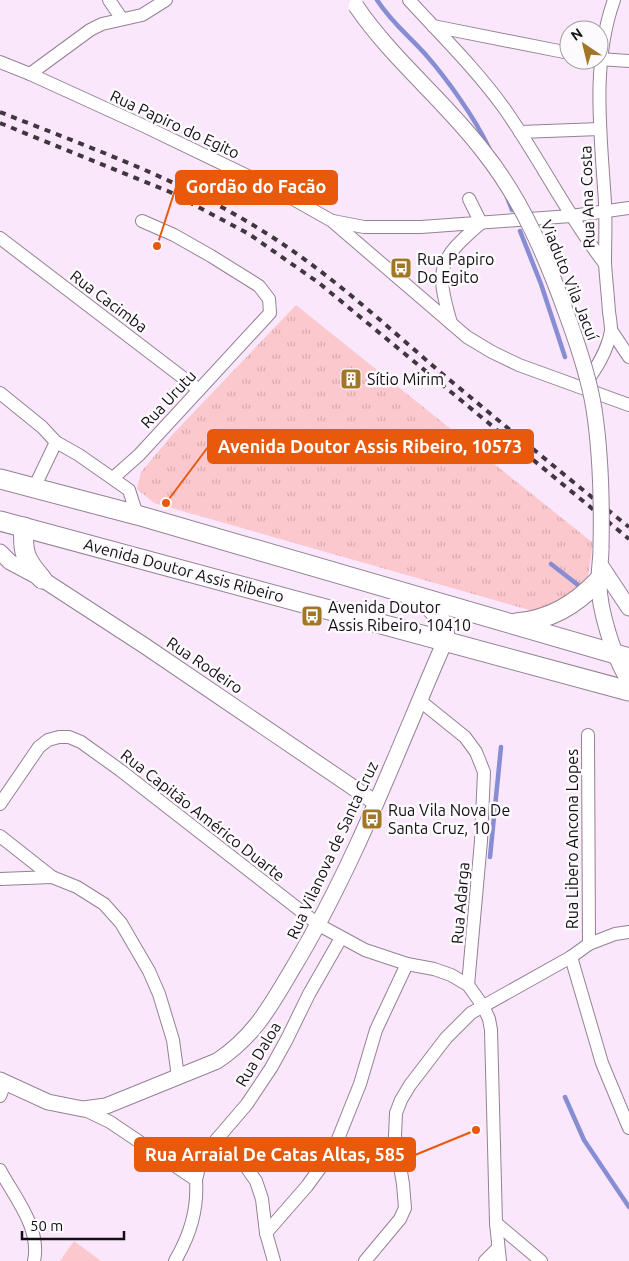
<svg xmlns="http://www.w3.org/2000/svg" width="629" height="1261" viewBox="0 0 629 1261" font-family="Ubuntu,sans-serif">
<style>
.grass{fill:#fbc8ce}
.park{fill:url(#park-tufts)}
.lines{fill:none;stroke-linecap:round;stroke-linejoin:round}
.stream{stroke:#878dd3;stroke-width:4.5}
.minor-casing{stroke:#948294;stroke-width:14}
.tertiary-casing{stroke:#948294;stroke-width:17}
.primary-casing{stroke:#948294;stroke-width:21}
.minor{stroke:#fff;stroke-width:12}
.tertiary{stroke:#fff;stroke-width:15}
.primary{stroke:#fff;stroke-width:19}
.rail{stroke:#3f3640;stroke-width:4;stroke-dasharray:6 6;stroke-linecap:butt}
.tertiary-bridge-casing{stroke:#948294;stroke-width:17;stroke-linecap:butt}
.tertiary-bridge{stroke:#fff;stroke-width:15}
.labels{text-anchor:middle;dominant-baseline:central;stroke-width:5;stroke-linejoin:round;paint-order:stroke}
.street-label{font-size:16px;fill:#140e15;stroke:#fdfafe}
.poi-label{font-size:16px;fill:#140e15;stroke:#fdfafe;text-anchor:start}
.leader{fill:none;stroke:#e8590c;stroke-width:2}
.callout-dot{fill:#e8590c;stroke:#fdfafe;stroke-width:2}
.callout{fill:#e8590c;stroke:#e8590c;stroke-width:2}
.callout-label{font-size:18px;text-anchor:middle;font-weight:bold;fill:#fff}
</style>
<defs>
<pattern id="park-tufts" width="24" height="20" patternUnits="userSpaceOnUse" patternTransform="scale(1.25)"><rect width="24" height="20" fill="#fbc8ce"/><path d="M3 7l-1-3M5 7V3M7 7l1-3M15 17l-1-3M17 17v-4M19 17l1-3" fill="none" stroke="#d6abb0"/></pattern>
</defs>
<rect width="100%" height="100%" fill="#fae7fb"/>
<polygon class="grass" points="74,1241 101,1261 60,1261"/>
<polygon class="park" points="296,305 593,543 588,576 575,602 533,611 154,503 137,489 141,472 173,434"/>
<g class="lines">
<g class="stream">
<path d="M377,0C392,23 408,35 426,55C447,79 475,118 489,148"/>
<polyline points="507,197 512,210"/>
<polyline points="520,231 541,284 565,357"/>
<polyline points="551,564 578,585"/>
<polyline points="490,857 501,747"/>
<polyline points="565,1097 584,1140 629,1207"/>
</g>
<g class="minor-casing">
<g id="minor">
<polyline points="109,0 122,19"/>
<path d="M409,0C441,35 476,69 504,108C540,159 567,215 605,264"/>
<polyline points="433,26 569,53"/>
<polyline points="599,59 629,61"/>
<polyline points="0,62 30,74 144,126 279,191 332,221 467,337 492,352 519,365 629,405"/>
<polyline points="30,74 90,30 102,24 142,15 166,0"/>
<polyline points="520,132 600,129"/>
<polyline points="469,199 481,223"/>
<polyline points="333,221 364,227 421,227 571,216 629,208"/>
<polyline points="0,238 199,390"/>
<path d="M451,323C435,268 438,260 481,223"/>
<polyline points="611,330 629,357"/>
<path d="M584,385C596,369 607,352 611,331C611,325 610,318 609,312C608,296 606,280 605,263C605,243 606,223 605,203C601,136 591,64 614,0"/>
<polyline points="0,393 42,427 56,442 79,455 129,490 137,515"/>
<polyline points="113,478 139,455 270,313 269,299 259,286 211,256 174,235 142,221"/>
<polyline points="34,488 56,442"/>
<polyline points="419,700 465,737 476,752 484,772 481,841 468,985"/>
<polyline points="588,735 589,944"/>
<polyline points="0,804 39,747 48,740 59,737 69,737 81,742 120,770 319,925 365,950 407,964 434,969 451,975 468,985 483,1006 489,1019 491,1030 496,1223 500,1261"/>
<polyline points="0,836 52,877 77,887 104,904 121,923 149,971 159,994 173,1040 178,1077"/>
<polyline points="0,879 52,877"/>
<polyline points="571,957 602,1063 629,1128"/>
<polyline points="0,1096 5,1083"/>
<path d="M83,1109L110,1122L196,1180C198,1210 190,1235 175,1261"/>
<polyline points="217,1139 242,1161 256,1181 262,1199 266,1233 274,1261"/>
<path d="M0,1170C15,1198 41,1228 34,1261"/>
<polyline points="196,1180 200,1163 217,1139 247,1104 271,1068 287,1039 309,994 341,938"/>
<polyline points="496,1223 541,1261"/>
<polyline points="266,1233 307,1186 334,1149 360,1084 376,1030 407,964"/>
<polyline points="365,1261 400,1219 405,1208 403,1184 395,1136 396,1113 401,1100 410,1085 446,1038 471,1013 571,957 589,944 615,934 629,932"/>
<polyline points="485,1261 498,1248"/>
</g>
</g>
<g class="tertiary-casing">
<g id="tertiary">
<path d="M601,548C601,559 599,569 599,580C598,607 614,659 629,681"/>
<polyline points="0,552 10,562 42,579 145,646 376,803"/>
<polyline points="601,566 629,608"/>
<path d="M0,1080L48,1102L83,1109L106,1106L217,1061C255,1036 271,1005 293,968C355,865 397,751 445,641"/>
</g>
</g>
<g class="primary-casing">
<g id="primary">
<polyline points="0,479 137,515 629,658"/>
<polyline points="0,521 629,691"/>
<path d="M24,527C22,552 25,560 42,579"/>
<path d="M423,601C437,612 445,622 445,641"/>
<path d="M516,623C550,620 575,605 599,580"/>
</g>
</g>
<use href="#minor" class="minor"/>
<use href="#tertiary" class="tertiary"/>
<use href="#primary" class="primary"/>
<g class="rail">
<path d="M0,112C88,147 180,179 261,230C326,270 382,322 440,372C503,424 565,476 629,527"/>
<polyline points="0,123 170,192 249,234 319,283 629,539"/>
</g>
<g class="tertiary-bridge-casing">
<path id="tertiary-bridge" d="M356,6C392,59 444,100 483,151C523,201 547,259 568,318C579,348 589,378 594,409C601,455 602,502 601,548"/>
</g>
<use href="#tertiary-bridge" class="tertiary-bridge"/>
</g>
<defs>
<g id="bus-square" transform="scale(1.125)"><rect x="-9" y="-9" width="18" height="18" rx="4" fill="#a27627" stroke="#fdfafe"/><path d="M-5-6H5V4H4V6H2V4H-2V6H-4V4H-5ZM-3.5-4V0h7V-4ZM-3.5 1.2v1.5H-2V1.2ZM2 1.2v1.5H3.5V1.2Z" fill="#fff"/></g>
<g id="building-square" transform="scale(1.125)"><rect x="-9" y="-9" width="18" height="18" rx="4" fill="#a27627" stroke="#fdfafe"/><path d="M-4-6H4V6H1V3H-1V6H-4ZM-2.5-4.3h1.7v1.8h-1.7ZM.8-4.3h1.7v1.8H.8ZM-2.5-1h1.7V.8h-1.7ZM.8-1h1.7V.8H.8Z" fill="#fff"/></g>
</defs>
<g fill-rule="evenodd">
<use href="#bus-square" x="401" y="268"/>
<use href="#building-square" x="351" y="379"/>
<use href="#bus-square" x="312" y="616"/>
<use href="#bus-square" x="372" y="819"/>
</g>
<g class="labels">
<g class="street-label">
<text transform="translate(175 124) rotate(25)">Rua Papiro do Egito</text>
<text transform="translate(587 197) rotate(-92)">Rua Ana Costa</text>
<text transform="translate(570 280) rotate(68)">Viaduto Vila Jacuí</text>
<text transform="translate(109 301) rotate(37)">Rua Cacimba</text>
<text transform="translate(168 399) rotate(-47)">Rua Urutu</text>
<text transform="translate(184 570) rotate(15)">Avenida Doutor Assis Ribeiro</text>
<text transform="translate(205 665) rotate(34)">Rua Rodeiro</text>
<text transform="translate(203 815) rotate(38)">Rua Capitão Américo Duarte</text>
<text transform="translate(572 839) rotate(-90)">Rua Libero Ancona Lopes</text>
<text transform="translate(332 850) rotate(-65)">Rua Vilanova de Santa Cruz</text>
<text transform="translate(460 903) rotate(-85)">Rua Adarga</text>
<text transform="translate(258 1054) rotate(-59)">Rua Daloa</text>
</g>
<g class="poi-label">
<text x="417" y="259">Rua Papiro<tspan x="417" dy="18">Do Egito</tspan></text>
<text x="367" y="379">Sítio Mirim</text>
<text x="328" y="607">Avenida Doutor<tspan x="328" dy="18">Assis Ribeiro, 10410</tspan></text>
<text x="388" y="810">Rua Vila Nova De<tspan x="388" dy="18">Santa Cruz, 10</tspan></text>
</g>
</g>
<path class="leader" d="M157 246L176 187M166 503L208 447M476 1130L415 1155"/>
<g class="callout-dot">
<circle cx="157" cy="246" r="5"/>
<circle cx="166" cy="503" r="5"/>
<circle cx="476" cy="1130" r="5"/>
</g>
<g class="callout">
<rect x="176" y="171" width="161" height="33" rx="5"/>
<rect x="208" y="430" width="325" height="33" rx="5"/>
<rect x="135" y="1138" width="280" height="33" rx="5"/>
</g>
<g class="callout-label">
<text x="256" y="193">Gordão do Facão</text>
<text x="370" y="453">Avenida Doutor Assis Ribeiro, 10573</text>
<text x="275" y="1161">Rua Arraial De Catas Altas, 585</text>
</g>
<g transform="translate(584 45) rotate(325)"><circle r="24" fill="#fdfafe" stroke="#a09ca1"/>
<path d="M0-4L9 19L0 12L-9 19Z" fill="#a27627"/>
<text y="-8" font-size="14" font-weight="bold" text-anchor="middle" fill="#140e15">N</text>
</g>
<path d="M22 1231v8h102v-8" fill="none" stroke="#140e15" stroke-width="2.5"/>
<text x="30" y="1231" font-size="15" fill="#140e15" stroke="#fdfafe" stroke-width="4" paint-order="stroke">50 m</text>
</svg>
